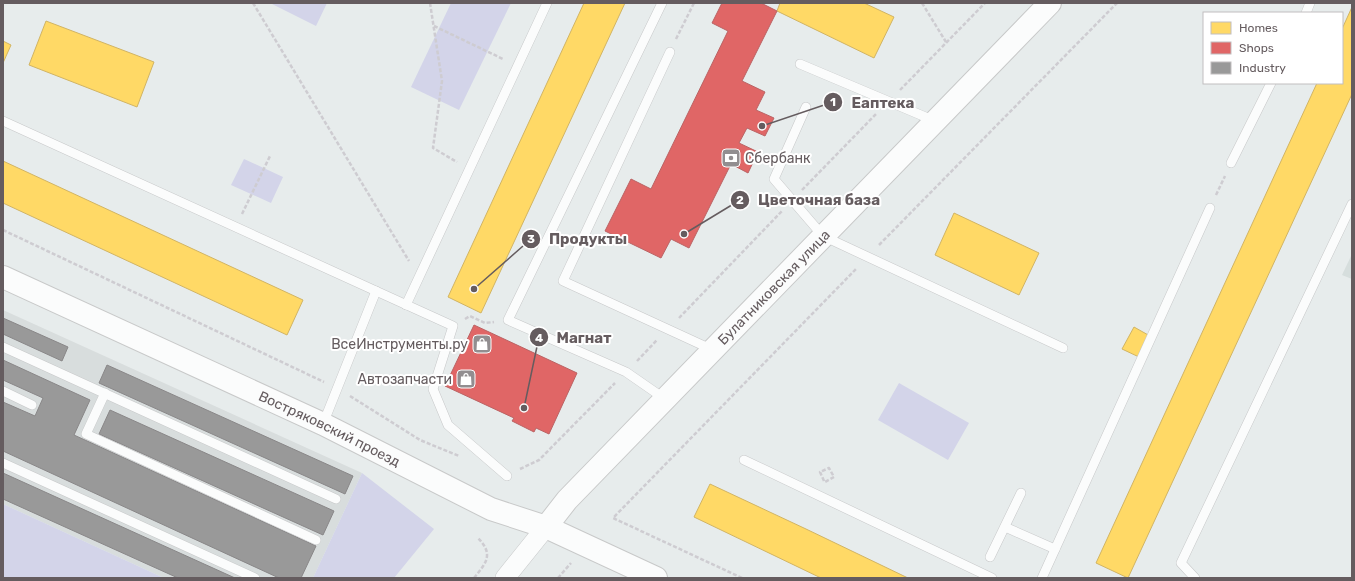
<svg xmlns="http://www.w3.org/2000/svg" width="1355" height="581" viewBox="0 0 1355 581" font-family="Rubik,sans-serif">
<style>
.industrial{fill:#d8dddd}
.education{fill:#d6dedd}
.green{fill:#d3d4e9}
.homes{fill:#ffd966;stroke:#d1b464}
.shops{fill:#e06666;stroke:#bb6364}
.industry{fill:#999;stroke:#898788}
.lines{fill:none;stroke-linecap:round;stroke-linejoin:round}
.lane-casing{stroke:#c7c8c9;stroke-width:10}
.street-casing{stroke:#c7c8c9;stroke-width:20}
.secondary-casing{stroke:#c8c9c9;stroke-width:24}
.path{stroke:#ceccd1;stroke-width:2.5;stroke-dasharray:4 2;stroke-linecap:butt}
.lane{stroke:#fbfcfc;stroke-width:9}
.street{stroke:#fbfcfc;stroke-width:19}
.secondary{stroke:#fbfcfc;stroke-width:22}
.labels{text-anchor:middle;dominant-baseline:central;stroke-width:4;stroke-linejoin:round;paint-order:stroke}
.poi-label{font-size:14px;fill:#655c5f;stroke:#fff;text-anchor:end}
.street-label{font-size:14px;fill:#655c5f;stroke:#fff}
.leader{fill:none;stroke:#655c5f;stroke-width:1.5}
.callout-dot{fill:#655c5f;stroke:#fff;stroke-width:1.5}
.mark-label{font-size:12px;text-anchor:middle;font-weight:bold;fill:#fff}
.callout-label{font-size:15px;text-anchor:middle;font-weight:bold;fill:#655c5f;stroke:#fff;stroke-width:4;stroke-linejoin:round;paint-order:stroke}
</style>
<rect width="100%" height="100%" fill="#e7ecec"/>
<polygon class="industrial" points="3,310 362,473 313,578 164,578 3,504"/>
<polygon class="education" points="1352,254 1352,279 1342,275"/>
<g class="green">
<polygon points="270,3 327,3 316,26"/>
<polygon points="451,3 511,3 459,110 411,87"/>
<polygon points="244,159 283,177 271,203 231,185"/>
<polygon points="899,383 969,423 948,460 878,420"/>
<polygon points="362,473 434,529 394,578 313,578"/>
<polygon points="3,504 164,578 3,578"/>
</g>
<g class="homes">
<polygon points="584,3 625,3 481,313 448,297"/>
<polygon points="780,3 864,3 894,17 874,58 777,11"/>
<polygon points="1352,7 1352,94 1128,578 1096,563 1317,83 1342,83 1342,29"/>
<polygon points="46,21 154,62 137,107 29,65"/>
<polygon points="3,41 11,45 3,63"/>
<polygon points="3,161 303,300 287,335 3,203"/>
<polygon points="954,213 1039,253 1019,295 935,255"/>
<polygon points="1134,327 1150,336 1139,357 1122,349"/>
<polygon points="710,484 806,529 908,578 821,578 694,517"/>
</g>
<g class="shops">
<polygon points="722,3 761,3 777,11 742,81 765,92 756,110 774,118 765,136 747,128 739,143 758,152 748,173 731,164 689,248 671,239 661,258 605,231 631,179 651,189 728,31 712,23"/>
<polygon points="474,325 577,373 549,434 536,428 534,432 512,421 514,418 445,386"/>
</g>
<g class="industry">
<polygon points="3,318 68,347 62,361 3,334"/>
<polygon points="3,360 90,400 74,435 316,546 301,578 279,578 3,451 3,402 35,416 43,398 3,380"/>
<polygon points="107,365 353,476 345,494 99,383"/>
<polygon points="110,410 334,511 323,535 99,434"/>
<polygon points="3,473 235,578 178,578 3,499"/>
</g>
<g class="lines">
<g class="lane-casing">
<g id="lane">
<polyline points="662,3 508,320 626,372 665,399"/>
<polyline points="1306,13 1310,3"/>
<polyline points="670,52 563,281 713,350"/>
<polyline points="800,64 935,121"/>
<polyline points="806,107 774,179 823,236 1063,348"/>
<polyline points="3,121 376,291 323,424"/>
<polyline points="1231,163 1271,83"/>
<polyline points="376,291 453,326 433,389 448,425 507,476"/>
<polyline points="406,305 547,3"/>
<polyline points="3,347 336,499"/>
<polyline points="3,391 32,405"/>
<polyline points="105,393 86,434 316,540"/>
<polyline points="744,460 992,578"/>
<polyline points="3,463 255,578"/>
<polyline points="1005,527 1055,549"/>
<polyline points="990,557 1021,493"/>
<polyline points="1042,578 1210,208"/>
<polyline points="1195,578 1181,563 1352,204"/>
</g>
</g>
<g class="street-casing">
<polyline id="street" points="505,578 546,527"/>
</g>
<g class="secondary-casing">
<g id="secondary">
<path id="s1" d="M3,277L323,424L491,509L546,527L656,578"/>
<path id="s2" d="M546,527L567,500L1050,3"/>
</g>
</g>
<g class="path">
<polyline points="253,3 409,261"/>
<polyline points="430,3 442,81 433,148 457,162"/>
<polyline points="922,3 946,42"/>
<polyline points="434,26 503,59"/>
<polyline points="676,39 694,3"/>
<polyline points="900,90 985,3"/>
<polyline points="802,190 877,113"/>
<polyline points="1216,195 1225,176"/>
<polyline points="242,214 270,156"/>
<polyline points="3,230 324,382"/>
<polyline points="879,245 1117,3"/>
<polyline points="679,318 782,211"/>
<polyline points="465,319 470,316 485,323 494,322"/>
<polyline points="637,361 657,340"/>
<polyline points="350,396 420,440 459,456"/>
<polyline points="520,469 539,460 615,383"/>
<polyline points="824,481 820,472 829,468 834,477 825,482"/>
<path d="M474,578C487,562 494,554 477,537"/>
<polyline points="558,578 571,563"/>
<polyline points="742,578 613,518 856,269"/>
</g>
<use href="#lane" class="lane"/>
<use href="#street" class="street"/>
<use href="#secondary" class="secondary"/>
</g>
<defs>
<g id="bank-square" transform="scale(1)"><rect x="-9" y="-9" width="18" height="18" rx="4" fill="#928e90" stroke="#fff"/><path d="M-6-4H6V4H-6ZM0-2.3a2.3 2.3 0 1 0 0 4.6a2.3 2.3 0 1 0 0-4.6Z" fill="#fff"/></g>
<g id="shop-square" transform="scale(1)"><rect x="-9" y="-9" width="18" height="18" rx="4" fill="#928e90" stroke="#fff"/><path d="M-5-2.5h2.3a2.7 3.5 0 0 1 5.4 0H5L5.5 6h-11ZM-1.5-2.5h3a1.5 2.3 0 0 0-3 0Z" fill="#fff"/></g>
</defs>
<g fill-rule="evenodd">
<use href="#bank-square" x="731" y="158"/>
<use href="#shop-square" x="482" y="344"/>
<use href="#shop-square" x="466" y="379"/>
</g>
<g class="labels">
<g class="poi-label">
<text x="745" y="158" text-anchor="start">Сбербанк</text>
<text x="468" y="344">ВсеИнструменты.ру</text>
<text x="452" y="379">Автозапчасти</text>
</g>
<g class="street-label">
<text stroke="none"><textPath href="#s2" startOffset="331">Булатниковская улица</textPath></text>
<text stroke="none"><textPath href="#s1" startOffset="360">Востряковский проезд</textPath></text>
</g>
</g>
<path class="leader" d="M762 126L833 102M684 234L740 200M474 289L531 239M524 408L539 337"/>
<g class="callout-dot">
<circle cx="762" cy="126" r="4"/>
<circle cx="684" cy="234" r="4"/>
<circle cx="474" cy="289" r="4"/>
<circle cx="524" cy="408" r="4"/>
<circle cx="833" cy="102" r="10"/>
<circle cx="740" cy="200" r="10"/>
<circle cx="531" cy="239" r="10"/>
<circle cx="539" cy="337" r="10"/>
</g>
<g class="mark-label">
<text x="833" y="106">1</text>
<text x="740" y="204">2</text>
<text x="531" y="243">3</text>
<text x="539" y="342">4</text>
</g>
<g class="callout-label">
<text x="883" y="108">Еаптека</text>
<text x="819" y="205">Цветочная база</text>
<text x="588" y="244">Продукты</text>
<text x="584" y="343">Магнат</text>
</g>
<rect width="1355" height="581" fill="none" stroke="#655c5f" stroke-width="8"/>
<rect x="1203" y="12" width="140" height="72" fill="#ffffff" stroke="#c1bebf"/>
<rect x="1211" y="22" width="20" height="12" fill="#ffd966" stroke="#c1bebf"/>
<text x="1239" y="32" font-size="12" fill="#655c5f">Homes</text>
<rect x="1211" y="42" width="20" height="12" fill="#e06666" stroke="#c1bebf"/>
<text x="1239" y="52" font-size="12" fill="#655c5f">Shops</text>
<rect x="1211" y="62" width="20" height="12" fill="#999999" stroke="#c1bebf"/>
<text x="1239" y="72" font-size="12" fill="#655c5f">Industry</text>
</svg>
